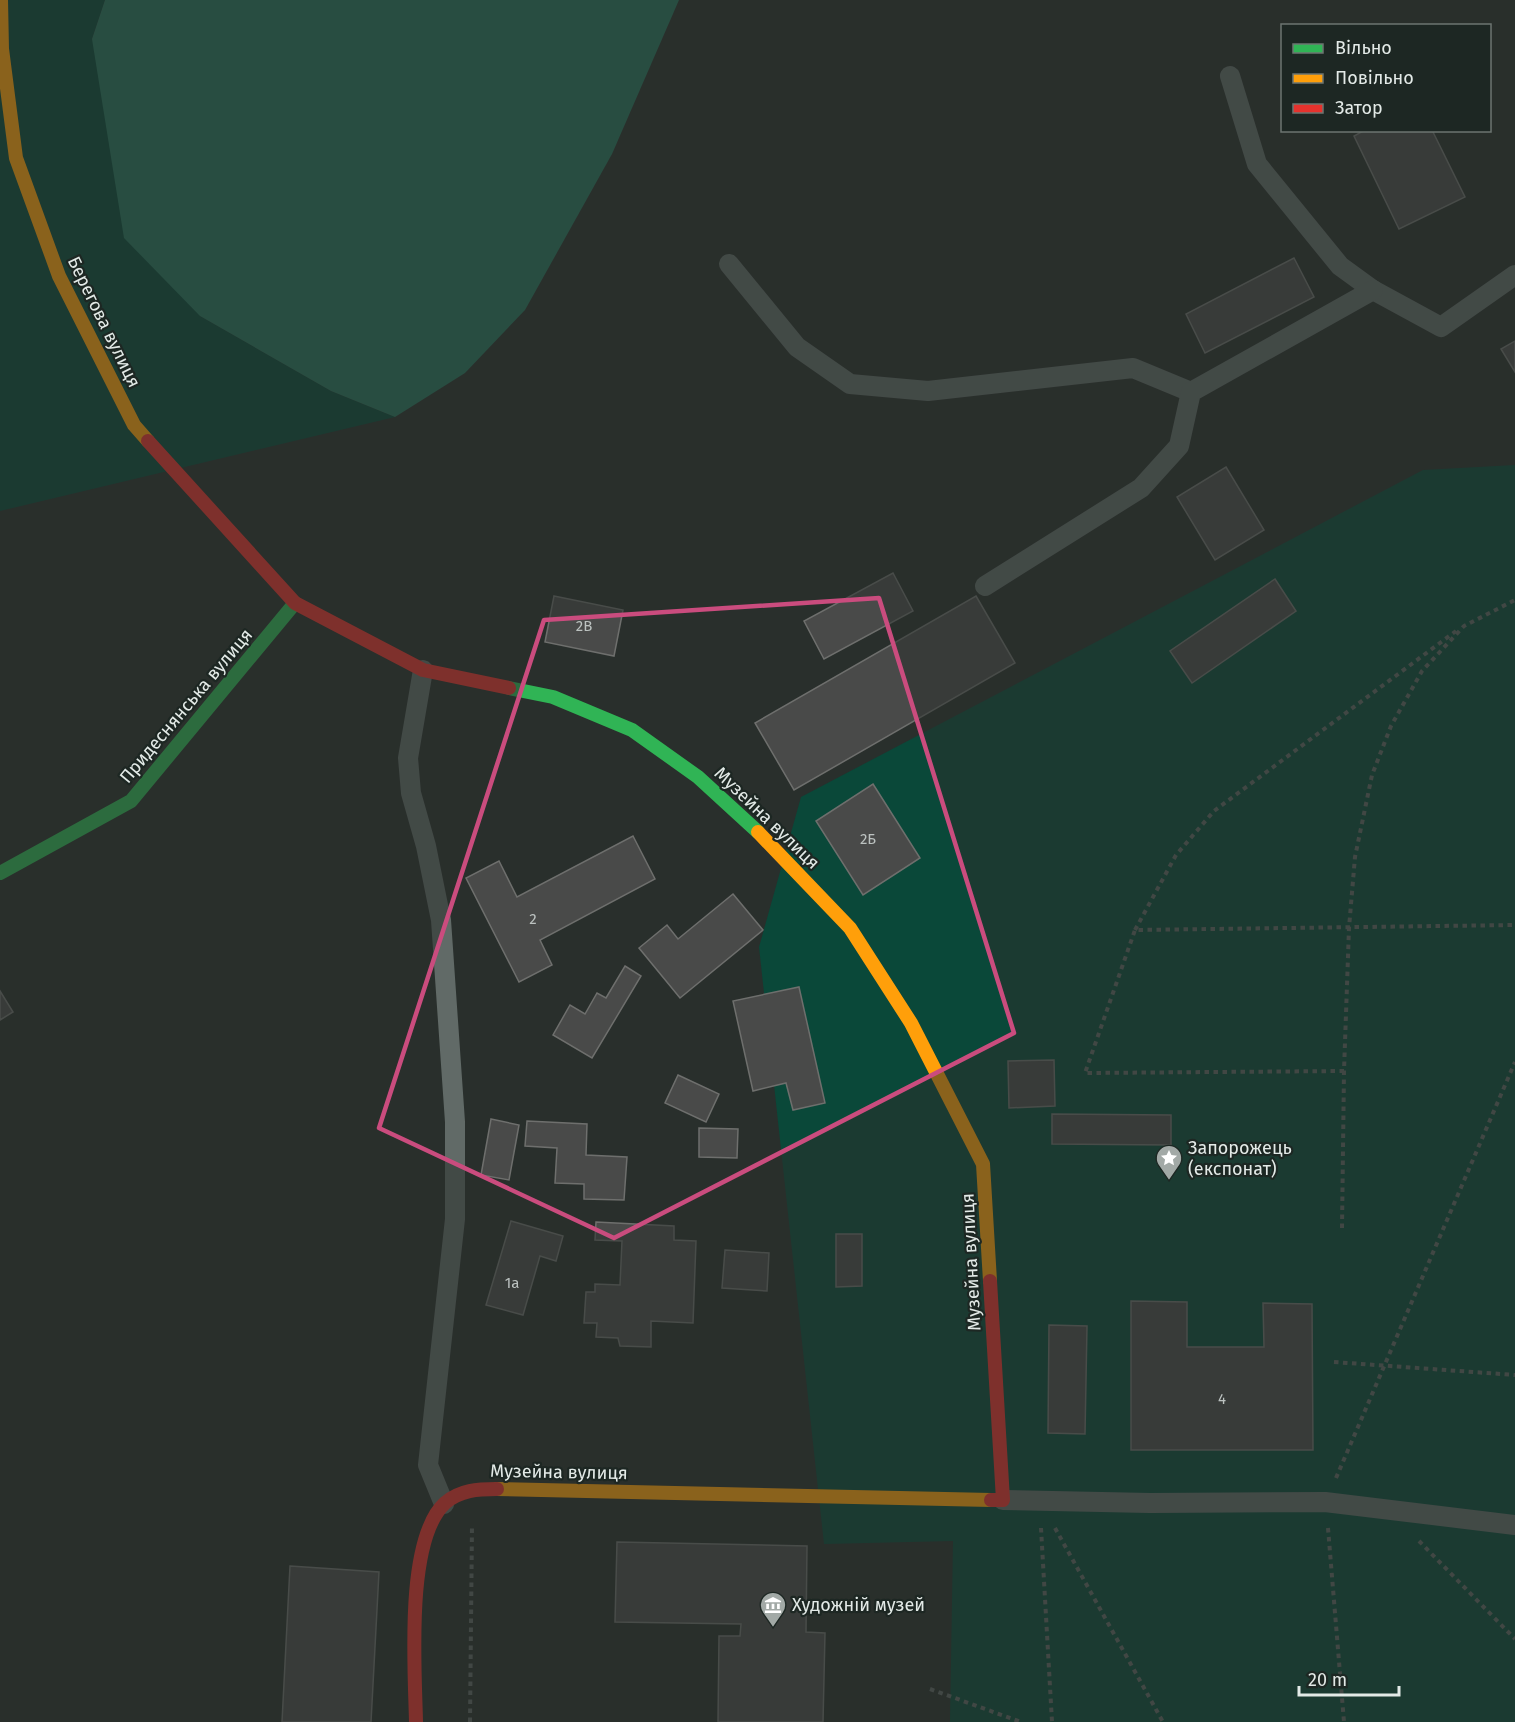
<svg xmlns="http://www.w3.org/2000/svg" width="1515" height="1722" viewBox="0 0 1515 1722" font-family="'Fira Sans',sans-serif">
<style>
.green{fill:#0a4839}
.water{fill:#27725c}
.building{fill:#494a49;stroke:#6e6f6d;stroke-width:1.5}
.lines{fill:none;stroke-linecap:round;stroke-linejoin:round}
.path{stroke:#5e6562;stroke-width:4;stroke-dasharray:4.5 4.5;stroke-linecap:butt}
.lane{stroke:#616a67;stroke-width:20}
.fast{stroke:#30b455;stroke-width:14}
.slow{stroke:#ff9f0a;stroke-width:14}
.jam{stroke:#e5322d;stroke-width:14}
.marked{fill:none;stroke:#ca4c7e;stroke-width:4.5;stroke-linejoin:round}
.labels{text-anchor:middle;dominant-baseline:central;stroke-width:4.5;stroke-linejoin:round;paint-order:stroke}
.number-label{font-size:15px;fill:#bcc2c0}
.street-label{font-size:18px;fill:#e3eae7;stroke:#1d2723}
.poi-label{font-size:18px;fill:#e3eae7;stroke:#1d2723;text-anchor:start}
</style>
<rect width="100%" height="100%" fill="#292f2c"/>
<g class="green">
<polygon points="0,0 105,0 92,39 200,316 331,391 395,417 0,511"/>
<polygon points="1515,465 1515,1722 950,1722 953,1541 824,1544 759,947 801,797 1423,470"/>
</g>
<polygon class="water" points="105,0 679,0 612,154 525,310 465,373 395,417 331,391 200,316 124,238 92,39"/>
<g class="building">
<polygon points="1365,130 1432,130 1465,197 1399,229 1354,136"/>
<polygon points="1294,258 1314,297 1205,353 1186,314"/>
<polygon points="1515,341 1515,372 1501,349"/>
<polygon points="1226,467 1264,530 1215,560 1177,497"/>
<polygon points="893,573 913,611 824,659 804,621"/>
<polygon points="1275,579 1296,611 1192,683 1170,651"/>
<polygon points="554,596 623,610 614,656 545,642"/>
<polygon points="976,596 1015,663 794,790 755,723"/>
<polygon points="873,784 920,858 863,895 816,821"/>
<polygon points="633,836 655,879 540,940 552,965 519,982 466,878 499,861 517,897"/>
<polygon points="733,894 763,930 680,998 639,948 667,925 678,939"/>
<polygon points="625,966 641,976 592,1058 553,1035 570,1005 585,1014 597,993 606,998"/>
<polygon points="799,987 825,1103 793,1110 786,1083 753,1091 733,1001"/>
<polygon points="0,991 13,1012 0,1020"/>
<polygon points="1054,1060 1055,1106 1009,1108 1008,1061"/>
<polygon points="678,1075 719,1094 706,1122 665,1103"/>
<polygon points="1052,1114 1171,1115 1171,1145 1052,1144"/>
<polygon points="491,1119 519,1125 509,1180 481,1175"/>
<polygon points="527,1121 587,1124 586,1155 627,1157 624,1200 584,1199 584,1184 555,1183 557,1148 525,1146"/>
<polygon points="699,1128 738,1129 737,1158 699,1157"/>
<polygon points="511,1221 563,1236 556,1261 540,1256 523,1315 486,1305"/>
<polygon points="596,1222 674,1226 674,1240 696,1241 693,1323 651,1321 651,1347 620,1346 618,1338 596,1337 597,1323 584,1323 586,1292 595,1292 595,1284 620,1285 622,1241 595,1240"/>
<polygon points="836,1234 862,1234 862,1286 836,1287"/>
<polygon points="725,1250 769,1253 767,1291 722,1288"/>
<polygon points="1131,1301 1187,1302 1187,1347 1264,1347 1263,1303 1312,1304 1313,1450 1131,1450"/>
<polygon points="1049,1325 1087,1326 1085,1434 1048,1433"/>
<polygon points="617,1542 807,1546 806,1632 825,1633 823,1722 718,1722 719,1636 740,1636 741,1624 615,1622"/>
<polygon points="290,1566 379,1572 371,1722 282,1722"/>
</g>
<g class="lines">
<g class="path">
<polyline points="1135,930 1176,855 1214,811 1456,631"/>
<polyline points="1344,1071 1085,1073 1135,930 1515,925"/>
<polyline points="1342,1228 1344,1071 1349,928 1355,857 1372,775 1391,726 1422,671 1464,626 1515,600"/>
<polyline points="1334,1362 1515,1375"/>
<polyline points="1336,1478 1515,1062"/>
<polyline points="1041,1528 1052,1722"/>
<polyline points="1055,1528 1163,1722"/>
<polyline points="1328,1528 1344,1722"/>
<polyline points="1419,1541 1515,1639"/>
<polyline points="930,1689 1021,1722"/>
<polyline points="470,1722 472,1525"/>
</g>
<g class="lane">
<polyline points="1230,76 1257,164 1340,266 1373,290 1441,327 1515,275"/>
<polyline points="729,264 797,347 850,384 928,391 1133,368 1191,392"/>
<polyline points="985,586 1141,488 1179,446 1191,392 1373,290"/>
<polyline points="423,670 408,758 411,793 426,846 441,920 455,1122 455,1219 428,1465 444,1504"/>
<polyline points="1003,1500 1150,1503 1325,1502 1515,1525"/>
</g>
<g class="fast">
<polyline points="509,688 553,697 632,730 698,777 758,832"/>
<polyline points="0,873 131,801 295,603"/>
</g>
<g class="slow">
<polyline points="1,0 2,49 16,158 59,276 134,425 148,441"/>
<polyline points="758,832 850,928 911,1023 983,1164 990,1281"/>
<polyline points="497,1489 991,1500"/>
</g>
<g class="jam">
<polyline points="148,441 295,603 423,670 509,688"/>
<polyline points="990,1281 1003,1500 991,1500"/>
<path d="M416,1722C415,1670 405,1540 445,1503C460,1490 478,1489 497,1489"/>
</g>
</g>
<path d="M0 0H1515V1722H0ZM879,598L1014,1033L614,1238L379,1128L544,620Z" fill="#292f2c" fill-opacity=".55" fill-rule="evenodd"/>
<path class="marked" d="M879,598L1014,1033L614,1238L379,1128L544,620Z"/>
<defs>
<g id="sight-pin" transform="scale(1.35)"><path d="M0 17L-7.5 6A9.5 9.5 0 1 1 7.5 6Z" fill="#a2a9a6" stroke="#1d2723"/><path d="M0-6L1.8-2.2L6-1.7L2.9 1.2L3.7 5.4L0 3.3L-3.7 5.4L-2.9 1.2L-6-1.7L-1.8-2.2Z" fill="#fff"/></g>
<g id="museum-pin" transform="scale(1.35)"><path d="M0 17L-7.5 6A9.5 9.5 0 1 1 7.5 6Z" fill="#a2a9a6" stroke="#1d2723"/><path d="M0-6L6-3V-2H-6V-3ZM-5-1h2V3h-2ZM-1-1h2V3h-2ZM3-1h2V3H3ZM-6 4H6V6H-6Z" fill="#fff"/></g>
</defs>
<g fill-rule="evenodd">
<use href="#sight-pin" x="1169" y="1158"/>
<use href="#museum-pin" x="773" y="1605"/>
</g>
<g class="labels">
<g class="number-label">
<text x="584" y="626">2В</text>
<text x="868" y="839">2Б</text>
<text x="533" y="919">2</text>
<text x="512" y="1283">1а</text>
<text x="1222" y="1399">4</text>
</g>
<g class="street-label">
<text transform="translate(104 322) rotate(64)">Берегова вулиця</text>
<text transform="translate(186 706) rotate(-50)">Придеснянська вулиця</text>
<text transform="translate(767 818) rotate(44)">Музейна вулиця</text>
<text transform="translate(971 1262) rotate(-93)">Музейна вулиця</text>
<text transform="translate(559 1472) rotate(1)">Музейна вулиця</text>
</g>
<g class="poi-label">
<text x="1188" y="1148">Запорожець<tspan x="1188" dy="21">(експонат)</tspan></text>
<text x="792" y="1605">Художній музей</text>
</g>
</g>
<rect x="1281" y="24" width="210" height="108" fill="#1d2723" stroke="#6c7571" stroke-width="1.5"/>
<rect x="1293" y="44" width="30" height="9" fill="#30b455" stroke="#6c7571" stroke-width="1.5"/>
<text x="1335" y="54" font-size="18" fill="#e3eae7">Вільно</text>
<rect x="1293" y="74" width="30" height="9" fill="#ff9f0a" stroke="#6c7571" stroke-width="1.5"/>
<text x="1335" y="84" font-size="18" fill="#e3eae7">Повільно</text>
<rect x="1293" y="104" width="30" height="9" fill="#e5322d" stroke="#6c7571" stroke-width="1.5"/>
<text x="1335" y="114" font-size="18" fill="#e3eae7">Затор</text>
<path d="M1299 1686v9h100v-9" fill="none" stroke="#e3eae7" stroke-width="3"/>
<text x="1308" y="1686" font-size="18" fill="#e3eae7" stroke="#1d2723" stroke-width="4.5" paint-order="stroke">20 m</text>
</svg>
